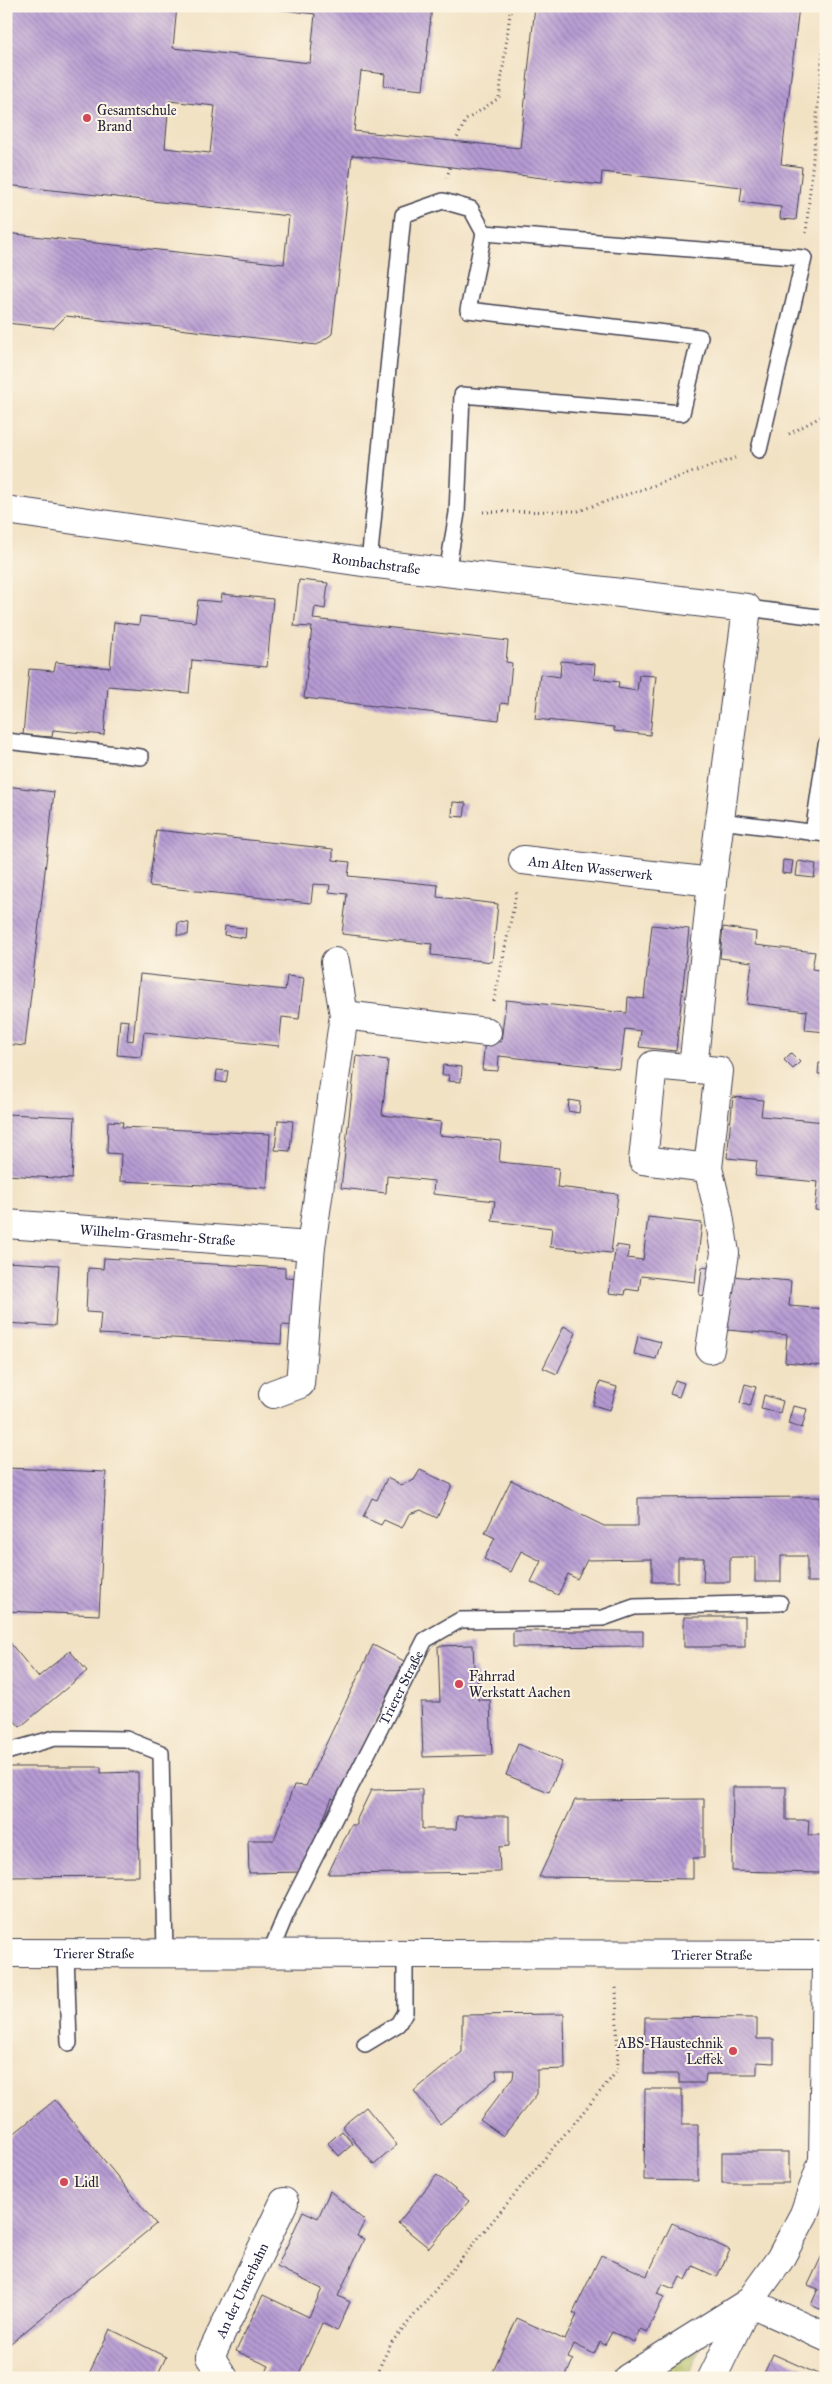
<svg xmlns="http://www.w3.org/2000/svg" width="832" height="2384" viewBox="0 0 832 2384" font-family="'IM FELL Great Primer',serif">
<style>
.park{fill:url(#park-crowns);stroke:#686e4c}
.building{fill:url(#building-back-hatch);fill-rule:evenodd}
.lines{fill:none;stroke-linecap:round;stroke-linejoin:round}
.lane-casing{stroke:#413f50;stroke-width:18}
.street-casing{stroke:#413f50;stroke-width:30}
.primary-casing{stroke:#413f50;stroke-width:30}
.path{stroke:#413f50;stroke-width:3;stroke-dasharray:1 4;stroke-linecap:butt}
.lane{stroke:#fff;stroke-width:15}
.street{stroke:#fff;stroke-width:28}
.primary{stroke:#fff;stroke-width:28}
.poi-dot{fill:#d1495b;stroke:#fcf5e5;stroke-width:2}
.labels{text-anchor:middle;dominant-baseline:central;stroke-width:4;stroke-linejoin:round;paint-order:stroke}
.poi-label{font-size:14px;fill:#22223b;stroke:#fcf5e5;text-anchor:start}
.street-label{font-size:14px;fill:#22223b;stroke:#fcf5e5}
</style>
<defs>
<pattern id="park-crowns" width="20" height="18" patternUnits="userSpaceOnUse" patternTransform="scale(1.25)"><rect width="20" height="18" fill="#afba5c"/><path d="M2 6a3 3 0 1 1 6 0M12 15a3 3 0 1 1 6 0" fill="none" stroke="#8e974d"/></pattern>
<pattern id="building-back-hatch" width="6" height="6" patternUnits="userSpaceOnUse" patternTransform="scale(1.25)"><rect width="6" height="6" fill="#b69bd3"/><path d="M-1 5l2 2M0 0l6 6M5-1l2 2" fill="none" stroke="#947eac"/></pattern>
</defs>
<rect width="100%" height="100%" fill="#fcf5e5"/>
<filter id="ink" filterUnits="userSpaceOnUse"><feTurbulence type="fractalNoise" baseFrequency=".02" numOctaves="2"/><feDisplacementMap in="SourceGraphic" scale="10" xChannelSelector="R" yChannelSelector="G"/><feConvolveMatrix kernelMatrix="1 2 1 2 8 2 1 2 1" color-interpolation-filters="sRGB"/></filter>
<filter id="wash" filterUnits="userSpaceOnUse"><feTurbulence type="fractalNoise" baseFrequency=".0096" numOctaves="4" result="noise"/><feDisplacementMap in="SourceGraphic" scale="20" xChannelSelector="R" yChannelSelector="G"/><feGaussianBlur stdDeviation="1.12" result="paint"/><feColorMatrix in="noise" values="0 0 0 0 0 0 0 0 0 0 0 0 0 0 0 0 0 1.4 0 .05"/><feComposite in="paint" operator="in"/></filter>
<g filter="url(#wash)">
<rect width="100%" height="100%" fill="#f2e2c4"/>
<polygon class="park" points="701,2348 686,2378 651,2378"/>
<g id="blocks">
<g class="building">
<path d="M6,6H177L173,48L310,63L315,14L253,6H432L423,90L384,86L385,74L361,71L354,131L520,148L535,6H799L781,164L802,167L796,220L780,219L781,207L740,202L742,187L602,172L601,185L352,155L332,334L317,345L66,316L54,328L6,323V233L284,264L289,216L6,185L10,147H6ZM169,101L215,106L210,153L165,148Z"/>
<polygon points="299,580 328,583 325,609 315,607 313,619 508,641 506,662 512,663 508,704 501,703 499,720 304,698 312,627 294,626"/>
<polygon points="222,594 273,599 267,667 192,660 189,693 108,686 104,735 53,730 52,737 23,735 29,669 54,671 56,662 110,668 114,622 139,625 140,616 195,622 198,600 221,602"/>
<polygon points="561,661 595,664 594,679 619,682 618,688 637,691 639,675 656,676 650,735 614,731 614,727 535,719 540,674 560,677"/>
<polygon points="6,786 54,792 25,1046 6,1044"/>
<polygon points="453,802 466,803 464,817 452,816"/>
<polygon points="156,830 333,849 333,860 350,862 348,876 438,885 437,897 498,904 492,962 431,955 432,944 342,934 347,894 329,892 330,885 313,884 311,903 149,886"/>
<polygon points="783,860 793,861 791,874 782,873"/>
<polygon points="798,861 816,864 814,878 796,876"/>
<polygon points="178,922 189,923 188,935 177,935"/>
<polygon points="652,925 689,929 676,1051 639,1047 641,1031 625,1029 620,1069 499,1056 498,1071 482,1070 485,1040 501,1042 506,1000 627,1013 628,997 644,999"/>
<polygon points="225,926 246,928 245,938 224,935"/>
<polygon points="723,927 756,932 755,945 815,952 812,969 826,971 826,1032 805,1030 807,1011 747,1004 752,962 720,958"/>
<polygon points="140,974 285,990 287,976 304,978 299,1019 282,1017 279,1046 144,1032 141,1057 117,1055 120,1020 129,1021 127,1040 133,1041"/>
<polygon points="791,1053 800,1062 793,1069 784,1060"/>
<polygon points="356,1056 388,1060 382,1115 441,1122 439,1135 501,1141 499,1162 559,1168 557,1187 618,1194 611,1253 550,1247 552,1228 492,1221 495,1201 433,1194 434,1181 387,1176 386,1193 341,1188"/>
<polygon points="819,1063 826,1064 826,1074 818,1074"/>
<polygon points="443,1065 462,1067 461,1082 448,1081 449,1075 442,1075"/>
<polygon points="217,1070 228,1071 226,1083 216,1081"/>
<polygon points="733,1097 763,1100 761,1116 825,1122 822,1150 826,1150 826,1211 815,1210 818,1182 755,1176 757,1161 727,1158"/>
<polygon points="569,1100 580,1102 579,1113 568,1111"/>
<polygon points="6,1114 75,1117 72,1179 6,1175"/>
<polygon points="278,1120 293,1121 290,1151 275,1150"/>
<polygon points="108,1121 123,1122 122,1127 270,1134 267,1188 120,1181 121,1154 107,1153"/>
<polygon points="648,1217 702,1223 695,1282 641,1276 639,1291 626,1289 625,1295 609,1293 616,1245 629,1247 627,1258 643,1260"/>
<polygon points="104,1258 285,1268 285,1277 300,1278 298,1326 282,1325 281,1344 99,1334 101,1313 86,1312 88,1268 103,1269"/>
<polygon points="6,1262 59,1265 55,1326 6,1323"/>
<polygon points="702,1267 717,1269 713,1297 699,1295"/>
<polygon points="731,1276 791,1281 789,1306 826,1309 826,1366 785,1362 787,1335 727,1330"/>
<polygon points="564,1326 576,1333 557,1374 543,1368"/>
<polygon points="638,1336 661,1342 656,1359 634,1354"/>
<polygon points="675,1380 684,1383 679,1397 670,1394"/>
<polygon points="600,1382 617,1387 610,1410 593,1405"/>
<polygon points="745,1384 756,1387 750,1406 740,1403"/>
<polygon points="764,1395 783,1401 780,1413 761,1409"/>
<polygon points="793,1406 807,1409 802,1428 788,1424"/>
<polygon points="6,1468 106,1472 99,1615 6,1611"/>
<polygon points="420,1470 452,1485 437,1518 421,1510 409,1514 402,1528 384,1520 381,1525 363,1517 372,1498 377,1500 387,1478 401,1485 414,1480"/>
<polygon points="511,1480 604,1526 638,1526 638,1498 820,1497 820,1582 807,1582 807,1556 781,1556 781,1582 755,1582 755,1557 730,1557 730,1582 703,1582 704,1558 678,1558 678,1582 652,1582 652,1559 587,1560 577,1579 568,1574 558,1595 531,1582 541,1561 521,1551 511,1572 484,1559 495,1538 485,1533"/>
<rect x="684" y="1617" width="61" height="30"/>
<polygon points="513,1631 643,1631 643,1646 513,1647"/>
<polygon points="6,1638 38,1677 70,1651 87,1671 20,1727 6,1711"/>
<polygon points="373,1645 404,1661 336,1800 332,1798 302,1872 249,1873 248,1840 274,1840 294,1785 306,1786"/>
<polygon points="473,1645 474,1668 477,1668 478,1700 490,1700 492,1755 423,1757 421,1702 440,1702 438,1646"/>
<polygon points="518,1744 562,1762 549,1792 506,1775"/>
<polygon points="6,1767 101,1767 101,1773 138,1772 139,1876 6,1877"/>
<polygon points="733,1787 786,1787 786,1820 809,1820 808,1835 821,1835 821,1873 732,1871"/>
<polygon points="422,1789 422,1829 456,1829 457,1816 509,1816 509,1846 499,1847 500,1872 328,1874 351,1825 357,1825 357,1819 371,1790"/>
<polygon points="704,1799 704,1858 693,1858 693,1879 539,1877 575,1800"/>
<polygon points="564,2014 565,2069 537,2070 537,2094 503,2136 480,2120 513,2078 514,2070 496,2070 497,2078 440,2124 414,2091 462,2052 462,2015"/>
<polygon points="645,2017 757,2018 757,2039 774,2039 774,2063 757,2062 757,2074 706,2074 705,2083 679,2083 679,2074 644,2074"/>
<polygon points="645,2089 682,2089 682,2124 698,2124 698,2181 644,2180"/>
<polygon points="55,2100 156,2224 6,2347 6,2140"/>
<polygon points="366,2107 397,2145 374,2165 342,2126"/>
<polygon points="342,2131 353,2144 339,2156 328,2143"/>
<rect x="722" y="2152" width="67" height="31"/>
<polygon points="437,2175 469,2201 429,2248 398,2223"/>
<polygon points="330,2191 365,2221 357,2236 364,2239 338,2296 350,2302 337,2331 322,2323 297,2378 263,2378 269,2366 236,2351 263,2295 309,2317 322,2289 277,2267 303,2211 318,2218"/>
<polygon points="672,2223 730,2250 717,2277 693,2266 686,2280 680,2277 674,2289 662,2284 657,2294 664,2297 647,2332 640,2329 634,2342 612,2332 605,2345 600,2342 594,2354 574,2344 568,2358 573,2360 565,2378 483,2378 485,2373 491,2375 517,2318 565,2340 577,2315 573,2313 601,2255 647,2276"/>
<polygon points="826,2247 826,2312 811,2305 818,2289 808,2285"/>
<polygon points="110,2329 166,2357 156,2378 87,2378"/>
<polygon points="773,2354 820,2375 818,2378 762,2378"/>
</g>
</g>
</g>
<g filter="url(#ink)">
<use href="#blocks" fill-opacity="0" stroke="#413f50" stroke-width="1"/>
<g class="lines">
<g class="lane-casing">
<g id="lane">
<polyline points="369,563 403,215 443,201 471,209 484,233 804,258 759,450"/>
<polyline points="447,573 457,513 462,395 682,413 700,337 468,310 484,233"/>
<polyline points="747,608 826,618"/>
<polyline points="6,741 141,757"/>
<polyline points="720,821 826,834"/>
<polyline points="813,833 826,745"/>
<polyline points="6,1752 55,1738 126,1739 161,1753 165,1953"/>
<polyline points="66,1953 69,2043"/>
<path id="s1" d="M270,1953L286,1914L425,1640L460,1620L603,1618L634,1607L780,1603"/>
<polyline points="365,2044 398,2024 405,2012 405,1954"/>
</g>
</g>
<g class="street-casing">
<g id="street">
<path id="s2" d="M6,510L369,563L747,608L712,882L693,1069"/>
<path id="s3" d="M523,860L712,882"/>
<polyline points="344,1015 487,1032"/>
<polyline points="708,1168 643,1160 653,1065 719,1071 708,1168 718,1209 725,1253 710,1349"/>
<path id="s4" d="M6,1224L311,1246"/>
<polyline points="273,1394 300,1384 311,1246 344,1015 335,962"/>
<path id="s5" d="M224,2378L210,2357L284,2202"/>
<polyline points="628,2378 749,2302 826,2337"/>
<polyline points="712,2378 749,2302 780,2259 804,2214 823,2160 826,1964"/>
</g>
</g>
<g class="primary-casing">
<g id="primary">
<path id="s6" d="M6,1953L826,1955"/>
</g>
</g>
<g class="path">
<polyline points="455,142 466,120 499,98 511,6"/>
<polyline points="447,178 450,166"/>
<polyline points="806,233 826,19"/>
<polyline points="789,434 826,414"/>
<polyline points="483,512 578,511 735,458"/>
<polyline points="494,1001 517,890"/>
<polyline points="374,2378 392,2342 618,2070 616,1985"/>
</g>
<use href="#lane" class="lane"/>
<use href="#street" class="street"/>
<use href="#primary" class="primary"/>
</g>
</g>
<g class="poi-dot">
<circle cx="87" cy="118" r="5"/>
<circle cx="459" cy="1684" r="5"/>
<circle cx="733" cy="2051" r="5"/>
<circle cx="64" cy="2182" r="5"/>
</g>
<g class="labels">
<g class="poi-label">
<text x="97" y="110">Gesamtschule<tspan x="97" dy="16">Brand</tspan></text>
<text x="469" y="1676">Fahrrad<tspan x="469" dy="16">Werkstatt Aachen</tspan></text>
<text x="723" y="2043" text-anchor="end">ABS-Haustechnik<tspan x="723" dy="16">Leffek</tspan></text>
<text x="74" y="2182">Lidl</text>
</g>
<g class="street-label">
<text stroke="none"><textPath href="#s2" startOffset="374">Rombachstraße</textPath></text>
<text stroke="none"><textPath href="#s3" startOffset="68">Am Alten Wasserwerk</textPath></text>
<text stroke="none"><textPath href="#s4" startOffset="152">Wilhelm-Grasmehr-Straße</textPath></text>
<text stroke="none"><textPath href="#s1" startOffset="296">Trierer Straße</textPath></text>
<text stroke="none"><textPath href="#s6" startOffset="88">Trierer Straße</textPath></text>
<text stroke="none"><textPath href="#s6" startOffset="706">Trierer Straße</textPath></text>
<text stroke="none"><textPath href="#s5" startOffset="99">An der Unterbahn</textPath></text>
</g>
</g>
<rect width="832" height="2384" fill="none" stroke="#fcf5e5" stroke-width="25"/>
</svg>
